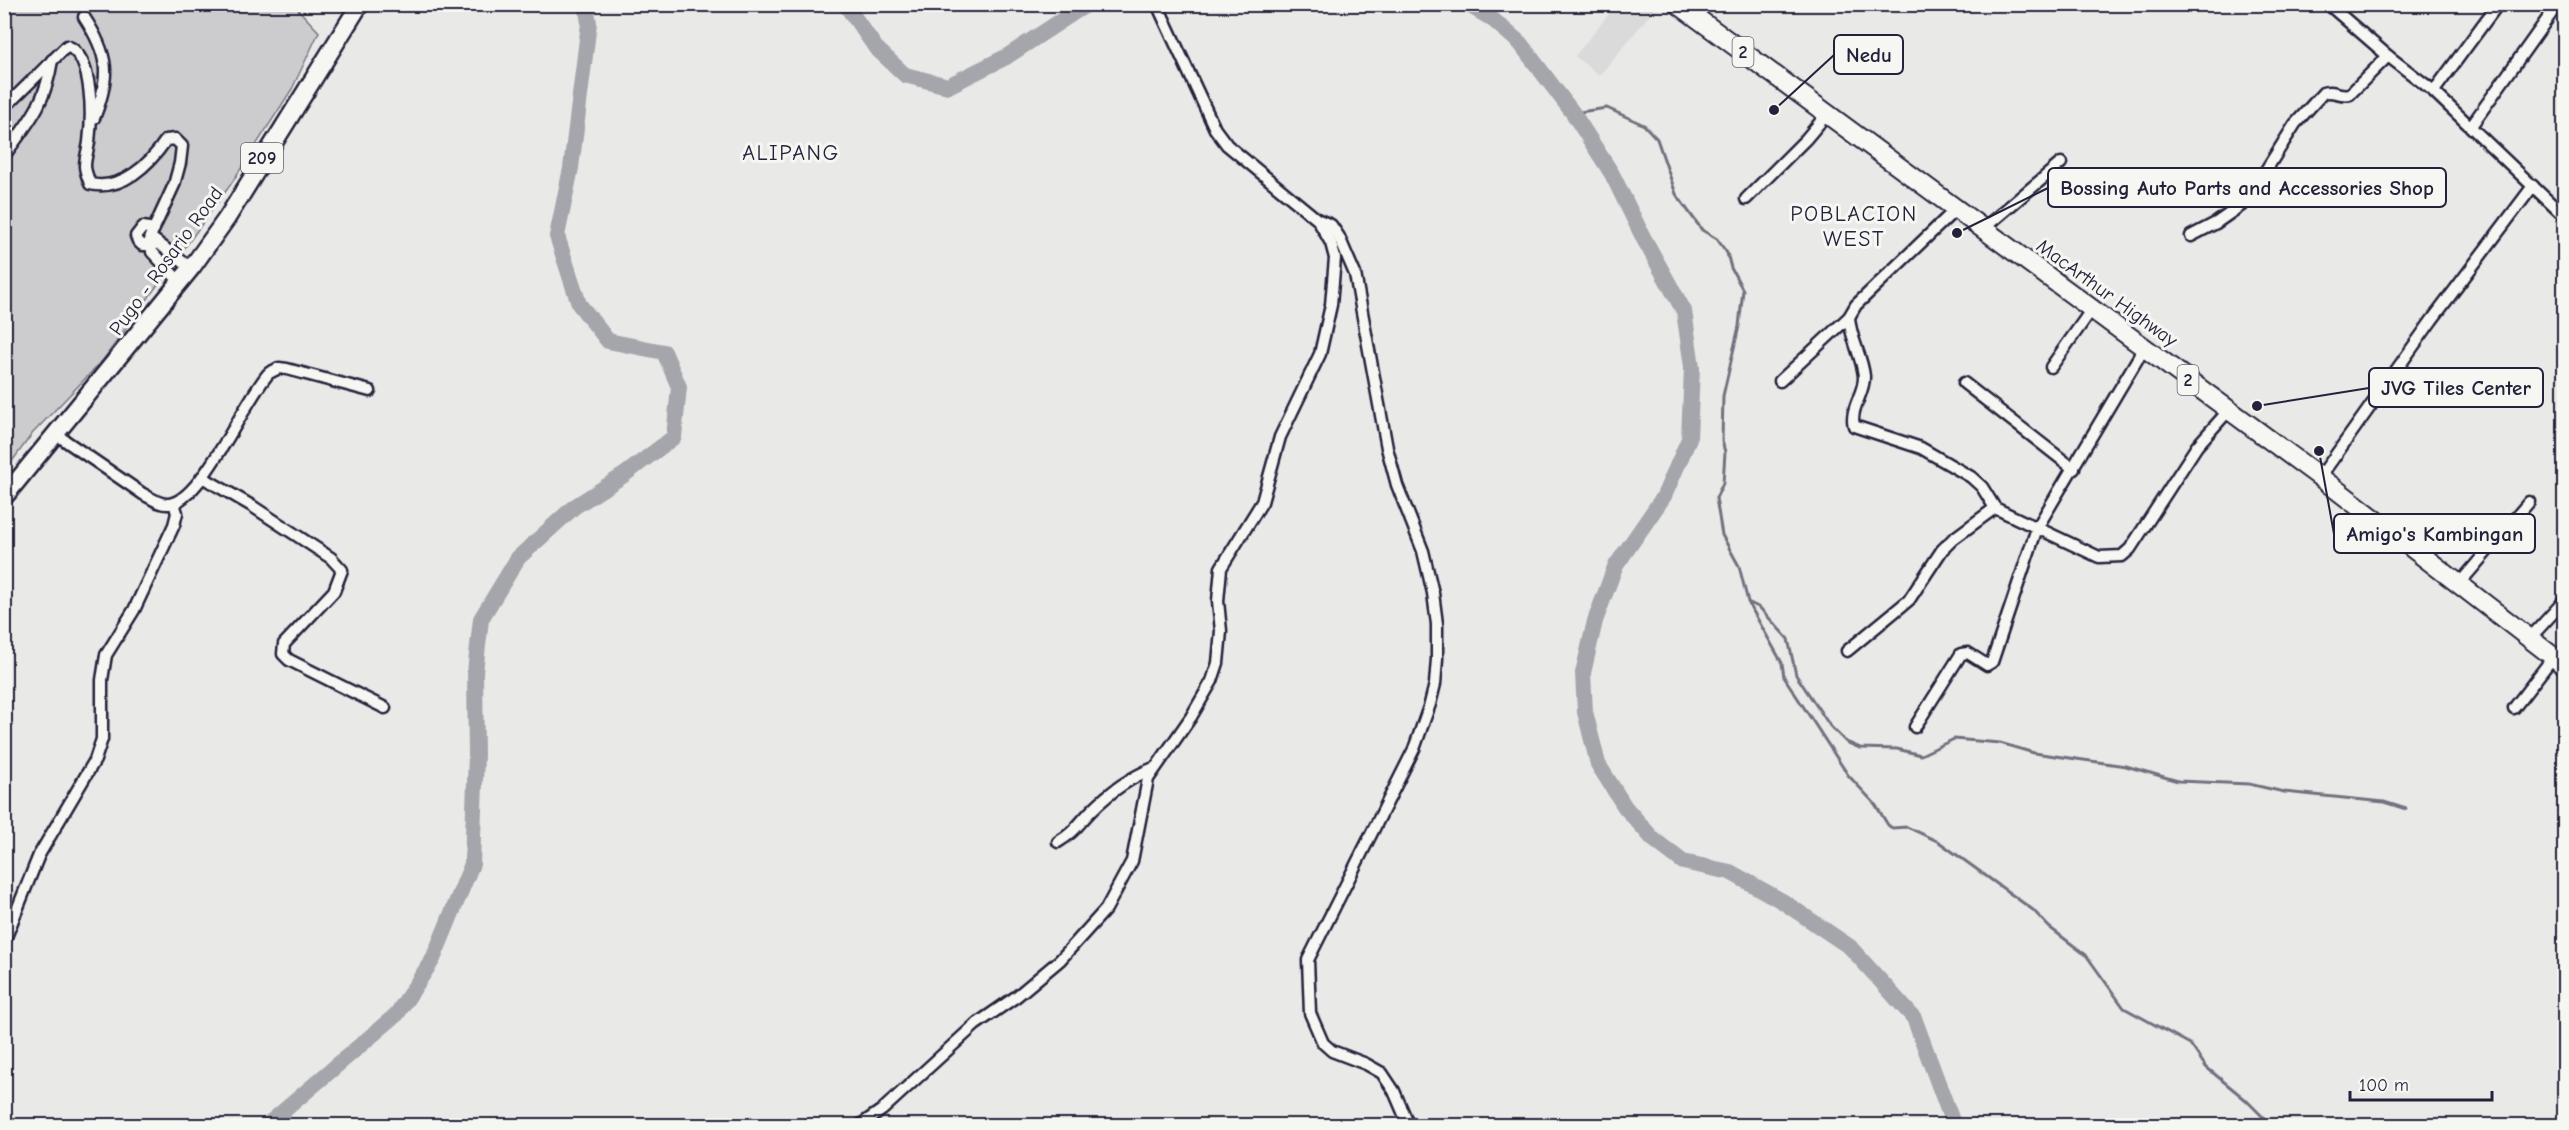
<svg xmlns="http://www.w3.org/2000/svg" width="2569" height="1130" viewBox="0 0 2569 1130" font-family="'Comic Neue',sans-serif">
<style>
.built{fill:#dadada}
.green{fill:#ccccce;stroke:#777784;stroke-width:1.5}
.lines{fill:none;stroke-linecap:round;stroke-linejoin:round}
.stream{stroke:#71717f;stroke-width:3}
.river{stroke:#a5a5ac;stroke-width:16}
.minor-casing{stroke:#22223b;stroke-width:15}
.primary-casing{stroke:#22223b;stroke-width:21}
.trunk-casing{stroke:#22223b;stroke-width:22}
.minor{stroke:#f6f6f2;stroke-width:10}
.primary{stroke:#f6f6f2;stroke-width:16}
.trunk{stroke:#f6f6f2;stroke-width:18}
.labels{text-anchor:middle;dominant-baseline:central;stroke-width:6;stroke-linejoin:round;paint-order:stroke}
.shield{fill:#f6f6f2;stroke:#626272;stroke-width:1.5}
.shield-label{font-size:18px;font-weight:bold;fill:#22223b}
.street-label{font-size:20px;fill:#22223b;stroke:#f6f6f2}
.quarter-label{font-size:22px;letter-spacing:1.5px;fill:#22223b;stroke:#f6f6f2}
.leader{fill:none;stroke:#22223b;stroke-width:2}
.callout-dot{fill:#22223b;stroke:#f6f6f2;stroke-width:2}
.callout{fill:#f6f6f2;stroke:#22223b;stroke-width:2}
.callout-label{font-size:21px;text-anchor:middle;font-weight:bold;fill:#22223b}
</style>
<rect width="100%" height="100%" fill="#e9e9e7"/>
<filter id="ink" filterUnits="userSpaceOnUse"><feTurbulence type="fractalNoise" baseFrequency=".0167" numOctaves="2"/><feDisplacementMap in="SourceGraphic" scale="12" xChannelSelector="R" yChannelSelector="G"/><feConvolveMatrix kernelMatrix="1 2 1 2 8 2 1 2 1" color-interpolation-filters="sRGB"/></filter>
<g filter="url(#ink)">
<polygon class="built" points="1655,4 1657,6 1599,76 1575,56 1616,5"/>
<polygon class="green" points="5,5 294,5 319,32 292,89 231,184 103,360 32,434 5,471"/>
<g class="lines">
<g class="stream">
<polyline points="1573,113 1607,108 1644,125 1657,139 1676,194 1702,230 1717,239 1727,253 1731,268 1743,290 1739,326 1723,396 1722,441 1725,452 1723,483 1716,498 1722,535 1739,566 1748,602 1782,663 1784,677 1848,775 1875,804 1888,825 1892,828 1907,827 1939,842 2033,910 2049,927 2086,955 2124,1008 2190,1044 2206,1067 2246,1100 2272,1126"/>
<polyline points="1750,603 1760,608 1788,639 1796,675 1830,726 1846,742 1860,748 1897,749 1921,755 1954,739 2000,743 2034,753 2126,766 2178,781 2249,784 2284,792 2384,802 2406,809"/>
</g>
<g class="river">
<polyline points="845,4 876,48 905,75 948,86 1006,57 1073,13 1088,4"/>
<polyline points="1467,4 1491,18 1520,43 1573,113 1612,174 1644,239 1684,311 1692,367 1689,439 1664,496 1615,567 1595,621 1583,673 1585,712 1598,764 1625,807 1653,839 1683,862 1730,872 1782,901 1850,947 1914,1018 1954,1126"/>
<polyline points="266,1126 397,1014 433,959 472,864 476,755 475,672 481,619 518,558 574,507 624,475 674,437 679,387 664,352 608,341 579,304 557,236 571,168 589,23 586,4"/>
</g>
<g class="minor-casing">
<g id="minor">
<polyline points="2328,4 2388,56 2431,89 2564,216"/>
<path d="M84,17C109,55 111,76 94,118"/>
<polyline points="2434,91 2498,4"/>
<path d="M4,108L67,46C94,56 92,118 89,142C88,150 85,158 85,166C85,171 88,178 90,184C122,191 149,165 166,140L175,139L182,146L180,163L174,185L150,237L152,252L180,282"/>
<polyline points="2471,126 2558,4"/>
<path d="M4,156C30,120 45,105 52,60"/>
<polyline points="1746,199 1806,139 1827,114"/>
<polyline points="1319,220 1331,225 1339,237 1355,274 1387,448 1397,485 1423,551 1433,593 1437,624 1437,659 1435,684 1430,704 1414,749 1308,960 1310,1013 1323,1043 1332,1051 1366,1064 1382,1073 1394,1091 1409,1126"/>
<polyline points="1983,229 2061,163"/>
<path d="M2191,236L2216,223L2246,202L2295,124L2323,93C2333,89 2340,97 2350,94L2388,56"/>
<polyline points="150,237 191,268"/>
<polyline points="151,245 142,245 138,241 136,236 143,227 154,229"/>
<path d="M1849,317C1850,338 1862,356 1864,376C1865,393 1849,409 1854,426L1921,448L1971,477L1982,487L1995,508"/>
<polyline points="2051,367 2092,309"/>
<polyline points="1780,381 1849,317 1856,305 1956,209"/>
<polyline points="1964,383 2074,469"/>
<path d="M57,435L143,494C151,498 160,505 169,504C203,500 246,397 269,373L279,368L287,369L370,391"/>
<polyline points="202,477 252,506 331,558 342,570 334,591 284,644 283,654 289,660 385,708"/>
<polyline points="2320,477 2432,320 2533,186"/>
<polyline points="2459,584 2529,502"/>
<polyline points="2530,638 2564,601"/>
<polyline points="1847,651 1909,600 1942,550 1953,539 1995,508 2099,557 2122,556 2130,549 2197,446 2229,410"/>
<polyline points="2514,708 2554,656"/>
<polyline points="1915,727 1961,654 1968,653 1987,665 1992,662 2037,528 2144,348"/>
<path d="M1058,842C1075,832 1079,823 1092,810C1110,792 1131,777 1154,768"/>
<polyline points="4,942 39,855 95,760 102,739 102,680 106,655 134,610 174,525 177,513 174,503"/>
<polyline points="859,1126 882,1110 975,1025 1017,996 1060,960 1106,909 1132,861 1148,779 1191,717 1212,681 1218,663 1221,631 1218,601 1221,568 1262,502 1280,437 1320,354 1331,305 1335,258 1331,243 1318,220 1227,145 1215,129 1157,4"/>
</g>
</g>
<g class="primary-casing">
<polyline id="primary" points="4,497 192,267 227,218 360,4"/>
</g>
<g class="trunk-casing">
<polyline id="trunk" points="1678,4 2320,477 2564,665"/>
</g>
<use href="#minor" class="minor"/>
<use href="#primary" class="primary"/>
<use href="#trunk" class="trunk"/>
</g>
</g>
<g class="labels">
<g class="shield">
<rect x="1732.5" y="37" width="21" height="30" rx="4.5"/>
<rect x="241" y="143" width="42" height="30" rx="4.5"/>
<rect x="2177.5" y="365" width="21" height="30" rx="4.5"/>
</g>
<g class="shield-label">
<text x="1743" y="52">2</text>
<text x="262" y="158">209</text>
<text x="2188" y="380">2</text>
</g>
<g class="street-label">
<text transform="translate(166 261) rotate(-54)">Pugo - Rosario Road</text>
<text transform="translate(2107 293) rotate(36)">MacArthur Highway</text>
</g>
<g class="quarter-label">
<text x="791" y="153">ALIPANG</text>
<text x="1854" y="214">POBLACION<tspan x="1854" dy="25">WEST</tspan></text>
</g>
</g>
<path class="leader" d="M1774 110L1834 55M1957 233L2048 188M2257 406L2369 388M2319 451L2334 534"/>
<g class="callout-dot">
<circle cx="1774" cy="110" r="6"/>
<circle cx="1957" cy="233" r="6"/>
<circle cx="2257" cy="406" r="6"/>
<circle cx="2319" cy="451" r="6"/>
</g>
<g class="callout">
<rect x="1834" y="35" width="69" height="39" rx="6"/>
<rect x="2048" y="168" width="398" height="39" rx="6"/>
<rect x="2369" y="368" width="174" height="39" rx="6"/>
<rect x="2334" y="514" width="201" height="39" rx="6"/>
</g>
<g class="callout-label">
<text x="1869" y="62">Nedu</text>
<text x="2247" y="195">Bossing Auto Parts and Accessories Shop</text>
<text x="2456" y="395">JVG Tiles Center</text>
<text x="2435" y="541">Amigo's Kambingan</text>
</g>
<rect width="2569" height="1130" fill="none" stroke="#f6f6f2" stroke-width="24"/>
<rect x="12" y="12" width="2545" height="1106" fill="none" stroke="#22223b" stroke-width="2" filter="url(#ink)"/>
<path d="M2350 1091v9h142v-9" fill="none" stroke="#22223b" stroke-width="3"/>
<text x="2359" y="1091" font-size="18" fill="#22223b" stroke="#f6f6f2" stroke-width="4.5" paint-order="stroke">100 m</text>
</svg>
